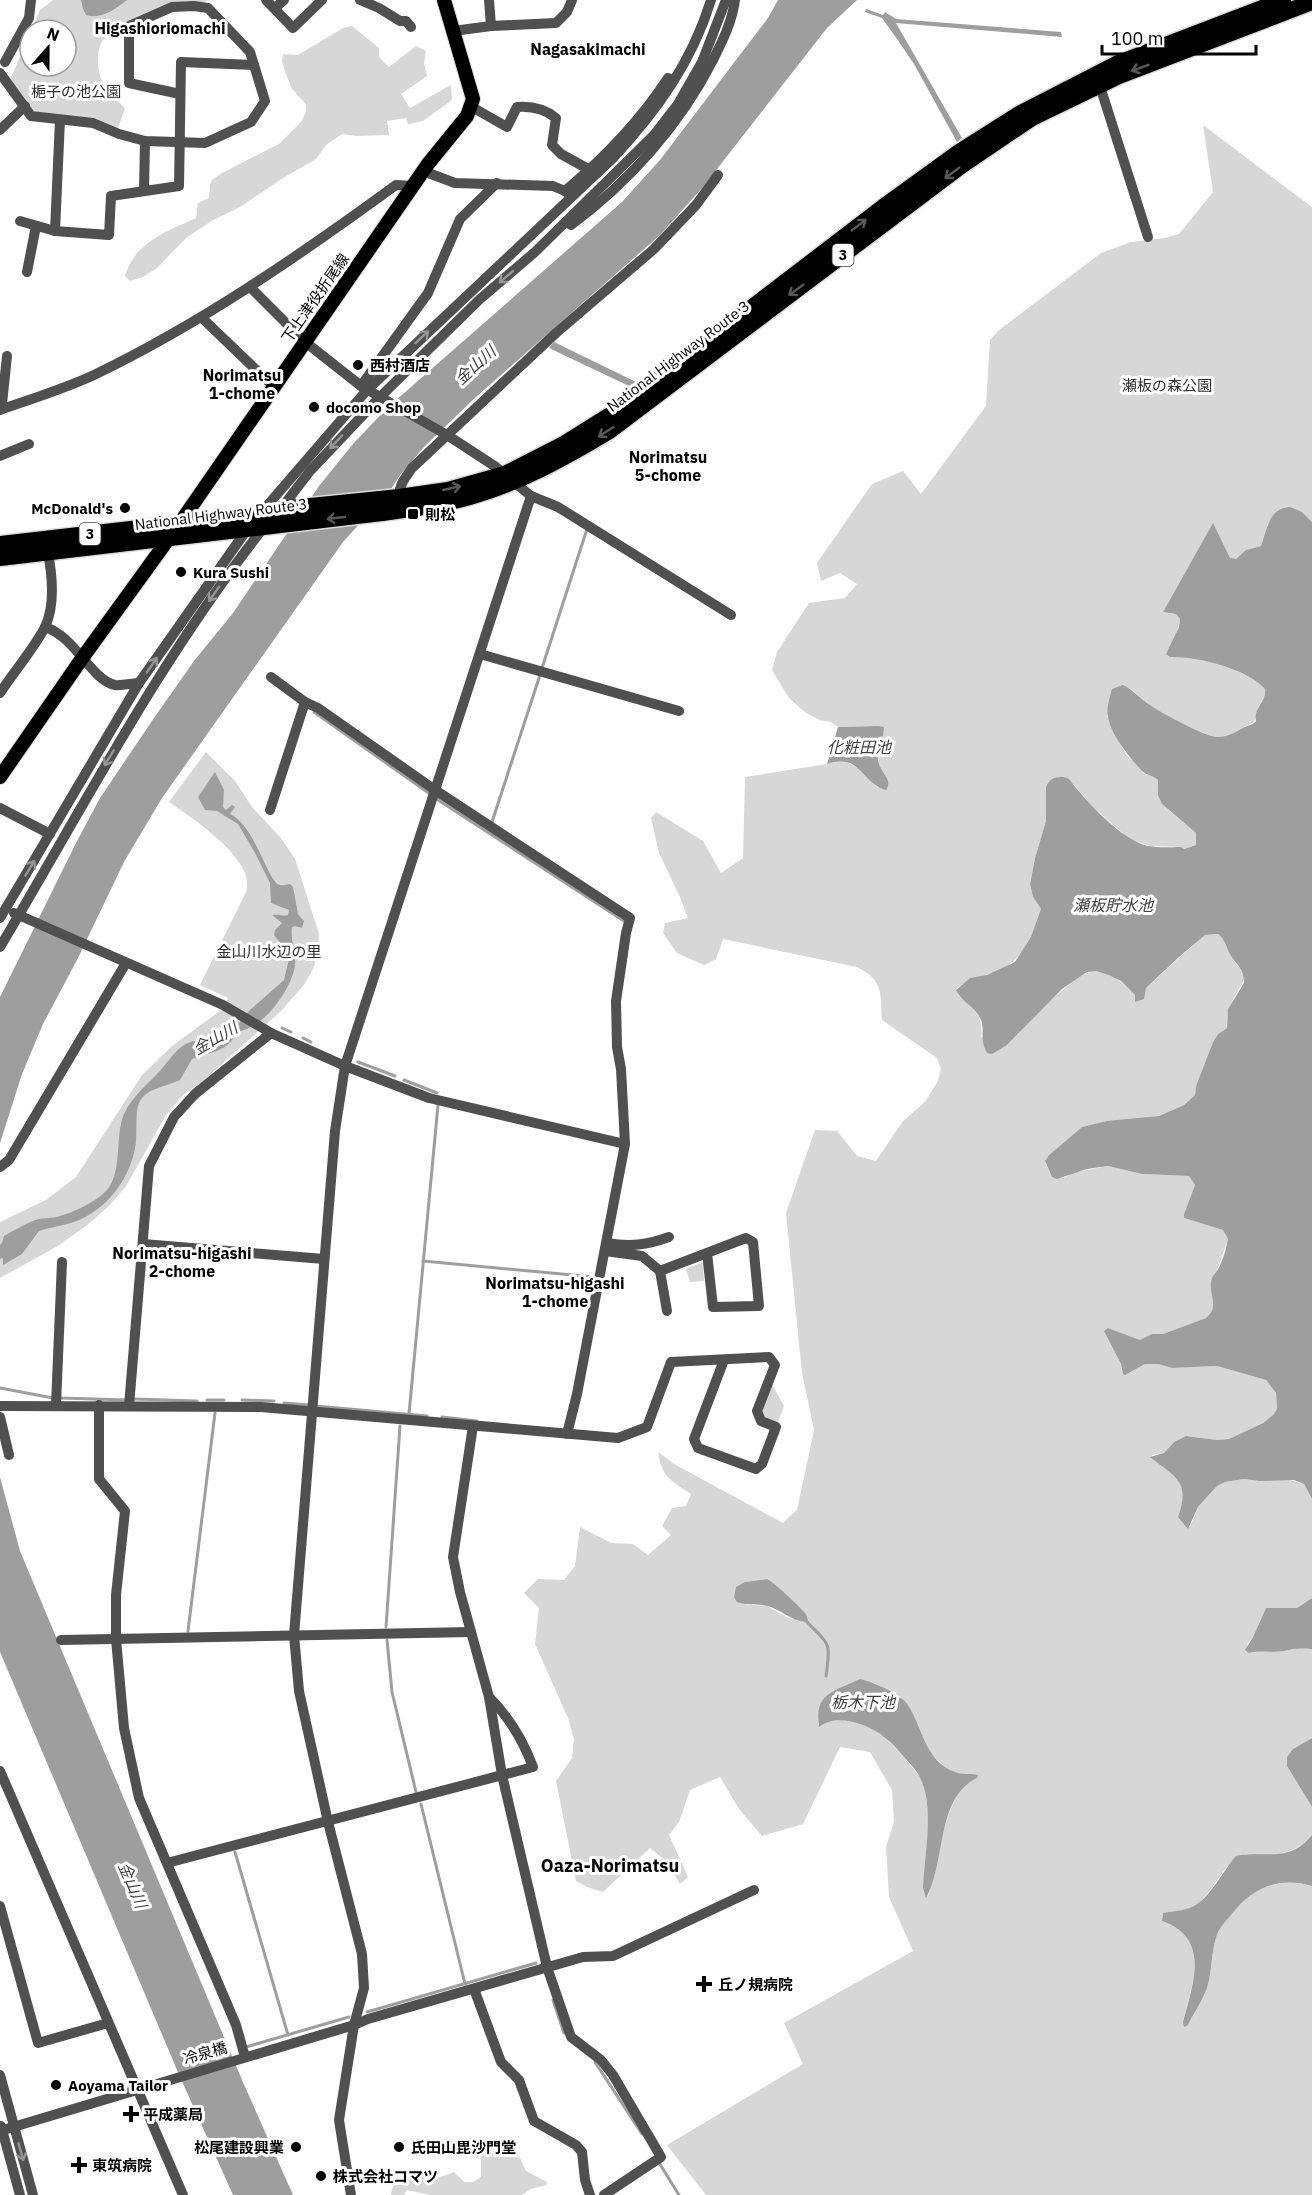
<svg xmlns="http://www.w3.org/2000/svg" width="1312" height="2195" viewBox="0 0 1312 2195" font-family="'IBM Plex Sans','Noto Sans JP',sans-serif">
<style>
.green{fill:#d7d7d7;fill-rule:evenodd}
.water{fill:#9e9e9e}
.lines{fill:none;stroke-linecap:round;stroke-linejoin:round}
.stream{stroke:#9e9e9e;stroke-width:3}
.major-casing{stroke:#dbdbdb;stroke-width:16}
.highway-casing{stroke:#dbdbdb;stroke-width:19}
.minor{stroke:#505050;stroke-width:10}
.major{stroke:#000;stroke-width:14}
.highway{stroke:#000;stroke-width:16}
.oneway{stroke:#595959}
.oneway2{stroke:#969696}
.poi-dot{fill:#000;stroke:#fff;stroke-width:2}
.labels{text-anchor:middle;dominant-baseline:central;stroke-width:6;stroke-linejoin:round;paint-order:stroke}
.shield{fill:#fff;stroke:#4c4c4c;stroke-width:1.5}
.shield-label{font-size:14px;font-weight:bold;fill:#000}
.park-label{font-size:15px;fill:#2e2e2e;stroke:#fff}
.street-label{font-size:15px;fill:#000;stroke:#fff}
.poi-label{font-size:15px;font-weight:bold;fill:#000;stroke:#fff;text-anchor:start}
.neighbourhood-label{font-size:16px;font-weight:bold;fill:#000;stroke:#fff}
.water-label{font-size:16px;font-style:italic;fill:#3f3f3f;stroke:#fff}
.quarter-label{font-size:18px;font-weight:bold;fill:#000;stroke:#fff}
</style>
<rect width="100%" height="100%" fill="#fff"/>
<g class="green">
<path d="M53,0H210C185,7 117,21 103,40C98,47 98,55 98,62C98,83 111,95 125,108L117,131L33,112L10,80L30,33V66H66V30H31L40,10Z"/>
<path d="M352,26L379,48V57L389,67L416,46L426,51L424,63L427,76L401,94L410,108L451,85L452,100L423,121L408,124L406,118L387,121L389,135L356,136L342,134L326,145L316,159L283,178L240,207L213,220L186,238L157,268L143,277L130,281L125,276C135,242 166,232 196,218L198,203L209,198L210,184L212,180L222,173L279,144L301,122L306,112V104L292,89L286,74L282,62L283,54L298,55L343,28Z"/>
<path d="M1203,125L1312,207V522L1302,512L1268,523L1261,546L1246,550L1236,559H1230L1213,524L1163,612L1176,614L1180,619C1178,633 1171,643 1170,656C1197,656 1247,669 1265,689C1266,698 1259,702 1257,711C1254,725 1256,720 1245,727C1238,732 1228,737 1219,737C1206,738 1162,713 1150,705C1144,701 1138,695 1132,690L1107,716L1109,720L1126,755L1134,761L1144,774L1155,777L1158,780L1159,790L1166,808L1196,833V845L1183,849L1181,847L1150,846L1129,839L1091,805L1069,779L1058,777L1048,782L1046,787V821L1035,858L1030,883L1033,897L1041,909C1038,932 1022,960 1000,970C984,977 972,977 957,988L958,995C974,1010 983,1013 981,1037L1007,1045C1023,1030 1075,969 1096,971C1113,972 1123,984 1135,995L1146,988L1200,939L1205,935L1219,934C1226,940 1227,948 1231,956C1236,964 1242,970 1245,978L1228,1009L1227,1028L1218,1034L1213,1042L1196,1086L1195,1095L1184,1105L1159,1116L1082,1127L1049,1155L1045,1162L1052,1177L1064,1178L1072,1173L1108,1166L1142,1174L1189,1176L1195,1185L1184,1214V1218L1223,1230L1228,1239L1217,1271L1213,1297L1214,1307L1211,1314L1206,1318L1163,1334L1140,1340L1108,1328L1105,1331L1121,1364L1122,1370L1129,1373L1144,1364H1158L1172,1368L1217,1366L1266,1380L1276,1393L1277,1409L1273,1415L1263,1423L1229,1439L1217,1440L1186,1436L1174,1442L1164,1453L1152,1455V1458C1166,1466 1184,1480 1184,1498C1184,1504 1180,1511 1178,1517L1190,1527L1198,1507L1217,1486L1225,1482L1244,1479L1259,1481L1286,1479L1304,1484L1312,1499V1598L1297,1608H1266L1253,1637L1247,1644L1249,1653L1262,1650L1283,1651L1292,1647L1312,1649V1738L1293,1749L1287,1766L1312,1807V1835C1300,1850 1281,1856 1262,1856C1256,1856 1249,1853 1243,1855C1223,1862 1214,1893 1195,1906C1187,1911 1173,1911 1163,1913L1162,1921C1212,1939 1192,1983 1183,2022L1188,2025C1194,2012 1202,2002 1207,1988C1212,1972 1211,1954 1216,1938C1218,1929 1225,1921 1231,1914C1252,1888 1279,1876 1312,1886V2195H706L667,2145L803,2064L784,2023L913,1951L889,1897L886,1847L894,1822L892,1790L870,1752L840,1747L803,1824L762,1836L739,1809L720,1777L690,1790L679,1822L669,1835L688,1877L680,1884L666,1861L650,1848L603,1892L587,1887L576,1881L556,1781L572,1758L574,1739L568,1718L535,1644L539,1608L524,1593L538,1579L564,1580L575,1566L580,1527L611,1543L633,1544L648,1555L671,1535L662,1526L672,1508L686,1506L691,1494C670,1480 662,1477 658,1452L674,1464L783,1523L797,1510L814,1430L802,1373L786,1213L815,1130L837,1131L857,1156L876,1161L903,1121L925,1102L938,1081L941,1069L937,1058L882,1020C880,992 884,981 857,967L723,939L716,959L704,965L677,953L663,933L665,923L688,918L680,897L659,853L651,818L656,812L703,841L721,873L743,858L745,777L827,764C852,756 861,771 878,788C880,767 877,750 884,731L870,726L838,727L831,722L820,720L806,713L789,698L772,670L777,652L809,603L845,598L857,584L840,573L821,581L817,563L872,484L903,471L921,494L986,406L990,340L998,331L1101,253L1131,242L1165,238L1179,234L1213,192ZM767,1579C775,1582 805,1612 809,1621L788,1618L767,1606L742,1604L745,1582ZM886,1691L901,1697L930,1753L945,1767L956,1773L977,1778C971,1780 966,1783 962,1788C943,1812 938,1865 928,1895L923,1888C924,1856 933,1818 924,1787C921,1775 913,1769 906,1760C889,1739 862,1714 832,1720C827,1721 823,1723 818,1725L819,1707Z"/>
<path d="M206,752L235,781L252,807L281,838L295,859L319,934L318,953L313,969L304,985L280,1012L203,1081L183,1095L165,1117L126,1186L109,1206L86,1226L56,1247L0,1278V1222L46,1200L76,1177L142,1075L172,1046L224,1008L228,998L200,985L247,890C247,885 247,877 245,872C229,842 196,821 169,802Z"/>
<polygon points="703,1262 704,1281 690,1282 686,1269"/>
<polygon points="772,1384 784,1406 778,1422 764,1417 762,1411"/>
<path d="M485,2143L510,2149L520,2158L526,2171L547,2182L546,2185L531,2189L522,2195H431L407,2190L404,2195H391C395,2166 420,2178 439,2177C444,2176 449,2174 454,2172L464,2182H473L481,2177V2148Z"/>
</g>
<g class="water">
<path d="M81,0H127C115,9 101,20 86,15L83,9Z"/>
<polygon points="778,0 857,0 827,28 703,187 660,235 476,397 424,447 400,475 391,489 343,542 162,798 124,862 78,958 43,1024 22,1074 0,1143 0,997 76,843 100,798 154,718 194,661 233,613 319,486 353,444 387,408 622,202 660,160 768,18"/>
<polygon points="866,9 883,15 885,12 896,19 1061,32 1062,37 896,23 962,138 957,142 914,64 897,39 882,18 865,12"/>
<polygon points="554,342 636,382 629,386 549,348"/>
<path d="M1290,507L1302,512L1312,522V1499L1304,1484L1294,1480L1259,1481L1244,1479L1225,1482L1217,1486L1198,1507L1188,1529L1178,1517C1191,1481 1175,1477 1150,1457L1164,1453L1174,1442L1186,1436L1217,1440L1229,1439L1263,1423L1273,1415L1277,1409L1276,1393L1266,1380L1217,1366L1172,1368L1158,1364H1145L1125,1375L1123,1374L1121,1364L1104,1331L1108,1328L1140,1340L1152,1334H1163L1206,1318C1221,1306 1207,1294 1212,1278C1213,1275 1215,1274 1217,1271C1223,1261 1226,1249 1228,1239L1223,1230L1184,1218V1214L1195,1185L1189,1176L1142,1174L1108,1166L1087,1169L1057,1179L1052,1177L1045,1161L1049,1155L1082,1127L1107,1121L1159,1116L1184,1105L1195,1095L1196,1086L1213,1042L1218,1034L1227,1028L1228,1009L1244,983C1245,971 1237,965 1231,956C1226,948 1226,940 1218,934L1205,935L1179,957L1146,988L1144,999L1135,1002V995L1121,981L1109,975L1096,971L1087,972L1062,989L1007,1045L992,1054L987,1053C979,1038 985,1030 981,1020C976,1007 961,1002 956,990L970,978L987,975L1015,962L1031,937L1041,909L1033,897L1030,884L1035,858L1046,821V787C1049,777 1061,775 1069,779C1086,801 1121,840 1148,846C1159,848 1171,847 1181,847L1184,849L1196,845V833L1162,804L1158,795V780C1153,775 1147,776 1142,771C1130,758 1111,735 1108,717C1106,708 1110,697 1112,689L1123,685C1134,690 1140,699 1150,705C1162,713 1205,737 1218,737C1232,737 1241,727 1253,724L1256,721C1253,708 1267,701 1265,689C1248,669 1196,656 1170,657L1166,654L1179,627L1180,619L1176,614L1163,612L1213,523L1230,558L1236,559L1246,550L1261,546C1267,529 1269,508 1290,507Z"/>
<path d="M878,726L884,727C884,740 875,750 879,764C882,774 893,780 886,790C860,782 861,753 827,764L838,727Z"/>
<path d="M215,772L224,790L223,807L226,810L232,805L235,807L230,814C255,825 268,883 280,885C284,886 287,884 290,884L293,887L298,914L304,921L302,928L295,926L292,927C290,940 296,951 295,965C293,985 269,1020 249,1028C245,1030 241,1030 236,1033C229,1052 209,1052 192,1059L180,1080C166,1087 149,1087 140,1101C135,1109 137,1132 136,1142C132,1176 108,1210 74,1222C63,1226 50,1227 39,1231L22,1254L3,1265V1258L0,1259V1245L2,1243L4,1236C13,1231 23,1225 33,1221C41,1217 51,1219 60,1216C74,1212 93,1203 104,1193C124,1175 114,1137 124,1114C134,1093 151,1082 165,1065C174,1054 184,1039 201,1041L209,1036L211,1030L237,1025L250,1010L284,980L289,959L283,946L274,935L275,930L282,923L272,915C278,913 282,917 288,915L289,910L271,903L270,883L255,853L238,824L217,811L205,810L198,797Z"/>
<polygon points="0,1477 20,1551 242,2080 293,2195 233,2195 180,2077 0,1652"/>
<path d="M767,1579C773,1581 800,1607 805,1613C807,1615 808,1621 809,1622C789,1621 783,1610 767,1606C757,1603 746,1606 737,1602L734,1597L736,1587L745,1582Z"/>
<path d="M1312,1598V1649C1298,1648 1296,1648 1283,1651C1271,1653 1260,1650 1249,1653L1245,1650L1253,1637L1266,1608H1297Z"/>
<path d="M860,1679C873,1682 901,1694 908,1705C923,1729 925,1761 955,1772C962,1775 970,1773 978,1775L977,1778C936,1797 946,1863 926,1898L923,1888C924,1855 936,1803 918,1774C914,1767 908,1762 903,1756C893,1743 879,1731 863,1725C847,1720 833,1717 819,1727C814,1693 833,1692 860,1679Z"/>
<polygon points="1312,1738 1312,1807 1287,1766 1287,1757 1293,1749"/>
<path d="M1312,1835V1886C1278,1876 1252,1888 1231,1915C1225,1922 1218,1929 1216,1938C1211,1954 1212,1972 1207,1988C1202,2002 1194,2012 1188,2025L1184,2027L1183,2022C1193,1984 1211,1938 1162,1921L1163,1913C1173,1911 1183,1911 1192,1907C1210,1899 1223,1870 1236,1856C1265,1850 1288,1864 1312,1835Z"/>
</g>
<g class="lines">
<g class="stream">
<polyline points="542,668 587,529"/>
<polyline points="314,712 430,794"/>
<polyline points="435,798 624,921"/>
<polyline points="492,822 540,675"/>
<polyline points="282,1028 291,1032"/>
<polyline points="303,1038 311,1042"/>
<polyline points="358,1062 395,1076"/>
<polyline points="404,1080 437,1093"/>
<polyline points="423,1261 594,1277"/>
<polyline points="0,1388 53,1398"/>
<polyline points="60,1398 127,1400"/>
<polyline points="134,1399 197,1401"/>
<polyline points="207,1400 224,1400"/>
<polyline points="242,1400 274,1401"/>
<polyline points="284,1403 309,1405"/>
<polyline points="316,1406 427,1416"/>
<polyline points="409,1414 438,1105"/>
<polyline points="442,1417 477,1421"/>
<path d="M806,1621C830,1646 831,1641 826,1676"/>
<polyline points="386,1627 400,1426"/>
<polyline points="188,1631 215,1413"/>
<polyline points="387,1640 392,1692 416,1792"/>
<polyline points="421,1804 465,1984"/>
<polyline points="235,1852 288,2035"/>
<polyline points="553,2000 564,2033"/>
<polyline points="367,2012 536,1963"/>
<polyline points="246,2047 349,2017"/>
<polyline points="595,2062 642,2134"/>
<polyline points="658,2161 679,2195"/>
</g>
<g class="major-casing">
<polyline id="major" points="0,777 83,657 180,523 428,164 467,116 473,99 444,0"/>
</g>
<g class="highway-casing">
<g id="highway">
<polyline points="0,544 260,514 281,509 399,497 448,490 505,474 562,445 618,410 883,207 959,152 1019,114 1116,64 1283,0"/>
<path d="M0,558L382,513C412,509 443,505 473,496C521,482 565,458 608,432L961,166L1032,118L1119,76L1312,2"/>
</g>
</g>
<g class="minor">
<polyline points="266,0 293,28 322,0"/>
<polyline points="360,0 379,8 400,21 406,21 411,27"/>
<polyline points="489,0 491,26"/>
<polyline points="275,8 284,0"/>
<polyline points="453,31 491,26 556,23 567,12 572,0"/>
<polyline points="5,62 29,18 31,0"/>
<polyline points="0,73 31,116 93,123 119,134 145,141 205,143 251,122 265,101 250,52 208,8 194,6 172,7 129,26 129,83 180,94"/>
<polyline points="1098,80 1148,237"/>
<path d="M472,107L507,127L517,107C531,106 545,109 556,118L552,145L561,154L590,170"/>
<polyline points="60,120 55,231 109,235 111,196 179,186 181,62 254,65"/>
<polyline points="0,130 25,106"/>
<polyline points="423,171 455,183 553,186 565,191 569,194"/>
<polyline points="144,190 145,141"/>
<path d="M565,191C604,158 640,121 668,78"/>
<polyline points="20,221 55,231"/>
<path d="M571,225C629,182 680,125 713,60C723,40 732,22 735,0"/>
<polyline points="27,272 36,226"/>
<polyline points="250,287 304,341 361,386 447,435 496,467 531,496 558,507 731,615"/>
<polyline points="201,317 274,387"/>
<polyline points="361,386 428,293 460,219 497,183"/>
<polyline points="2,404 7,356"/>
<path d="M0,410C31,399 64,389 94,375C202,323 300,255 396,185L413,186"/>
<polyline points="0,456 29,444"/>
<path d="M399,497C399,485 405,478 412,468L556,333L654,249L696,205L718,175"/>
<polyline points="280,510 310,471 380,397 480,299 535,252 654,135 678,104 702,62 726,0"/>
<path d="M260,514L367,390L613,158C657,111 692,62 711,0"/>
<path d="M45,627C76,637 91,680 115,685C122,686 132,683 139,683"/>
<polyline points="480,654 679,711"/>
<polyline points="271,677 305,702 318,708 435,790 630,918 626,933 616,1001 617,1047 621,1069 625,1144 577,1394 567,1434"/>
<path d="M0,693C13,673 35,647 45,627C56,604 52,572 47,548"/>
<polyline points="0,808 50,834"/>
<polyline points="270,810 305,702"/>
<polyline points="14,913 223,1005 271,1033 345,1066 429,1098 625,1144"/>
<polyline points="0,918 139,683 248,528"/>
<path d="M0,947C85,804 161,657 265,526"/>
<polyline points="0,1167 9,1160 126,963"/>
<path d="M607,1243C630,1247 647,1245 669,1237"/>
<polyline points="143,1244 324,1259"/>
<polyline points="605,1251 642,1256 660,1271 746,1238 753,1242 759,1306 713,1307 707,1253"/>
<polyline points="660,1271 667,1311"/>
<polyline points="56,1405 62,1262"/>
<polyline points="99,1405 99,1479 125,1511 116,1595 116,1639 124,1728 139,1798 236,2025 245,2057"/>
<polyline points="0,1406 261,1407 618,1438 647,1427 671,1362 769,1357 775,1365 757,1411 761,1421 776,1427 762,1464 756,1469 698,1448 694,1439 724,1360"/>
<polyline points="129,1406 149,1166 174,1117 195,1094 271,1033"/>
<polyline points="0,1417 9,1455"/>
<polyline points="473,1426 453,1557 460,1592 489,1697 502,1775 547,1967 571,2037 601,2060 613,2075 661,2157 604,2195"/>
<polyline points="61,1640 471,1632"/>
<polyline points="0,1771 183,2195"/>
<path d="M167,1863L533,1767C523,1740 510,1718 489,1697"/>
<polyline points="0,1906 38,2043 108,2023"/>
<polyline points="474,1989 501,2062 519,2080 534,2121 576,2145 582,2152 585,2180 590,2195"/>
<polyline points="0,2075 33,2195"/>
<polyline points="1,2126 20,2195"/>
<polyline points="0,2131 354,2025 368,2019 583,1957 613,1956 754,1890"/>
<polyline points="351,2195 339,2120 354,2025 364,1988 362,1954 328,1822 299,1691 294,1635 335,1131 345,1066 531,496"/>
</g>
<use href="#major" class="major"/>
<use href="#highway" class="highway"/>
</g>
<defs><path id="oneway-shaft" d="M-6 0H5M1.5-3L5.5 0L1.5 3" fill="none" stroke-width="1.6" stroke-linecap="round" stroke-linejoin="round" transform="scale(1.5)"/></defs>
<g class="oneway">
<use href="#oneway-shaft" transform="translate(1140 68) rotate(159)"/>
<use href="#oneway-shaft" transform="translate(952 173) rotate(143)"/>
<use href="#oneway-shaft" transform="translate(859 225) rotate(-37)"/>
<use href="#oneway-shaft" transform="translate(796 290) rotate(144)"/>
<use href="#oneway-shaft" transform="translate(606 432) rotate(147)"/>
<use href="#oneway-shaft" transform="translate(452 488) rotate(-13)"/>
<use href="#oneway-shaft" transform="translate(336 518) rotate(174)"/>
</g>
<g class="oneway2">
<use href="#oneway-shaft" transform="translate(506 277) rotate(139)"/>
<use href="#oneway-shaft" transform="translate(422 337) rotate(-43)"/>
<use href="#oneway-shaft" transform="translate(336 442) rotate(133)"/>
<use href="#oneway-shaft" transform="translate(214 594) rotate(125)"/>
<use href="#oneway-shaft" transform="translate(152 665) rotate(-55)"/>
<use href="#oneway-shaft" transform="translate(109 758) rotate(121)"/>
<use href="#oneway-shaft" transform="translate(30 868) rotate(-59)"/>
<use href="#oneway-shaft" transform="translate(21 2152) rotate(74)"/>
</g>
<g class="poi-dot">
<circle cx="358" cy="365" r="6"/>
<circle cx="314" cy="407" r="6"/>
<circle cx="125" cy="508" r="6"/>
<rect x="407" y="508" width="12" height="12" rx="3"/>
<circle cx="181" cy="572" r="6"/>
<path d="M701 1975h6v6h6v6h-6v6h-6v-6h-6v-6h6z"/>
<circle cx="56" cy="2085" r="6"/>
<path d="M128 2105h6v6h6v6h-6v6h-6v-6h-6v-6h6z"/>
<circle cx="296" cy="2147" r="6"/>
<circle cx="399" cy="2147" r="6"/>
<path d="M76 2156h6v6h6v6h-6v6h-6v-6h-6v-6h6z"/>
<circle cx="321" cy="2176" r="6"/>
</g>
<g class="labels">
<g class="shield">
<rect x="832.5" y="244" width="21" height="22" rx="4.5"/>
<rect x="79.5" y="523" width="21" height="22" rx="4.5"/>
</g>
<g class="shield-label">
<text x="843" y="255">3</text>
<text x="90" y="534">3</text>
</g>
<g class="park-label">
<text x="76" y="91">梔子の池公園</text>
<text x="1167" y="385">瀬板の森公園</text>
<text x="269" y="951">金山川水辺の里</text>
</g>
<g class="street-label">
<text transform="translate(315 298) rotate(-55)">下上津役折尾線</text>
<text transform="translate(678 356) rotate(-37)">National Highway Route 3</text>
<text transform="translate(221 514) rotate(-7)">National Highway Route 3</text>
<text transform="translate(205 2053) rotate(-16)">冷泉橋</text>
</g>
<g class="poi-label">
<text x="370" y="365">西村酒店</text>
<text x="326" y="407">docomo Shop</text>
<text x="113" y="508" text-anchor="end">McDonald's</text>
<text x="425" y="514">則松</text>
<text x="193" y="572">Kura Sushi</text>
<text x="718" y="1984">丘ノ規病院</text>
<text x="68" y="2085">Aoyama Tailor</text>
<text x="143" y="2114">平成薬局</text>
<text x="284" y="2147" text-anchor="end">松尾建設興業</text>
<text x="411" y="2147">氏田山毘沙門堂</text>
<text x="92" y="2165">東筑病院</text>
<text x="333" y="2176">株式会社コマツ</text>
</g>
<g class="neighbourhood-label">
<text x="160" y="28">Higashioriomachi</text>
<text x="588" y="49">Nagasakimachi</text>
<text x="242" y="375">Norimatsu<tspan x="242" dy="18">1-chome</tspan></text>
<text x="668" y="457">Norimatsu<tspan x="668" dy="18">5-chome</tspan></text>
<text x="182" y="1253">Norimatsu-higashi<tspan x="182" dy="18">2-chome</tspan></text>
<text x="555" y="1283">Norimatsu-higashi<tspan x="555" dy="18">1-chome</tspan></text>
</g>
<g class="water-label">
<text transform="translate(475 365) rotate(-42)">金山川</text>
<text x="859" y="747">化粧田池</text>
<text x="1113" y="905">瀬板貯水池</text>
<text transform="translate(215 1038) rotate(-30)">金山川</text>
<text x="863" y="1702">栃木下池</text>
<text transform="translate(133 1885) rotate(67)">金山川</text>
</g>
<g class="quarter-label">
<text x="610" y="1865">Oaza-Norimatsu</text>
</g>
</g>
<g transform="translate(48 48) rotate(21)"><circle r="28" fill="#ffffff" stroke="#999999" stroke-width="1.5"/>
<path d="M0-4.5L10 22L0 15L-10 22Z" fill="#000000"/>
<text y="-9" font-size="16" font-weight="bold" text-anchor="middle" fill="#000000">N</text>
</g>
<path d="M1102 45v9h154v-9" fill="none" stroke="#000000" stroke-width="3"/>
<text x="1111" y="45" font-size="18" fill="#000000" stroke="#ffffff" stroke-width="4.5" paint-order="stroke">100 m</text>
</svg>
